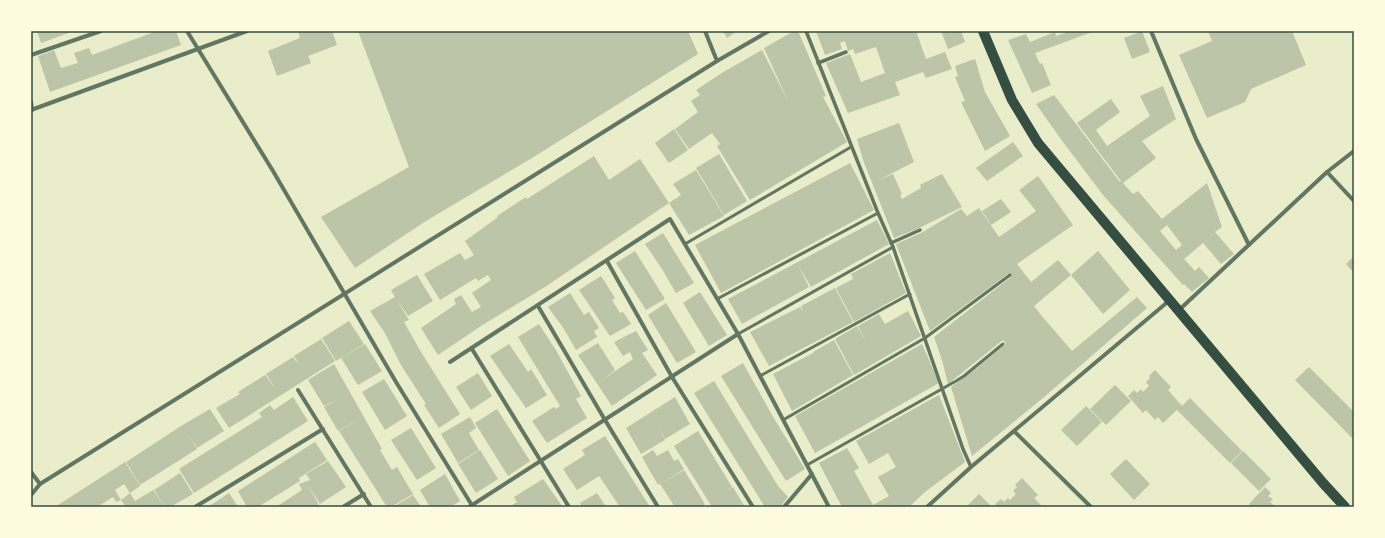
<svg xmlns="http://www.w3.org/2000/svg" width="1385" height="538" viewBox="0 0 1385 538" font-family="Karla,sans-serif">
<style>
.building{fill:#bcc5a7;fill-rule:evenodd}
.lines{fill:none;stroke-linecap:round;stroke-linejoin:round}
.service{stroke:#617663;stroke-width:3}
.pedestrian{stroke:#617663;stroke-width:3.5}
.minor{stroke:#617663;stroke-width:4}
.primary{stroke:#344e41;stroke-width:10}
.neatline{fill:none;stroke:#344e41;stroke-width:1.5}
</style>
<rect width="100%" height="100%" fill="#e9edc9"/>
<g class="building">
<polygon points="37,31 74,31 41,43"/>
<polygon points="157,31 176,31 181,45 50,92 38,56 54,50 61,68 78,63 74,53 89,48 92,55"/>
<polygon points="298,31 332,31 337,45 308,56 311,63 277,76 268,51 300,38"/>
<polygon points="358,31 688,31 698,54 532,158 426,221 355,268 321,217 409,167"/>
<polygon points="723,31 737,31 727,38"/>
<polygon points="794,31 798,31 826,96 823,97 847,142 750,200 717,146 720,144 712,133 689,149 675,129 698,112 691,101 700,95 696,90 725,71 762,50 788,101 764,48"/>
<polygon points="816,31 916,31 926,59 945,52 952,69 926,78 923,72 895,82 900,95 848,113 826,63 850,54 861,82 885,73 876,47 855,54 853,49 848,51 845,41 840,43 842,49 825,55"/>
<polygon points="941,31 961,31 965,42 948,49"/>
<polygon points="1071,31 1095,31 1035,53 1040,64 1042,63 1051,85 1032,93 1008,40 1026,34 1030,42 1055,32 1056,36"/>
<polygon points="1142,31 1150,52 1132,59 1124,38"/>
<polygon points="1208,31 1292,31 1306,65 1251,89 1245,102 1207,118 1179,55 1212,41"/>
<polygon points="975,59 985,92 1010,136 985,151 961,102 965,101 955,77 958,76 955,66"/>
<path d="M1163,86L1176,119L1142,141L1156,158L1123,183L1133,194L1138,191L1162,219L1207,183L1222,227L1215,232L1234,254L1221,264L1203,243L1184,259L1195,271L1199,267L1209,278L1192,292L1184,284L1183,285L1103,195L1063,142L1036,104L1054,95L1120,182L1121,181L1077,123L1111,99L1120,112L1096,130L1107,146L1150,116L1140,96ZM1167,225L1182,245L1176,250L1160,231Z"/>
<polygon points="899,123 914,162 877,181 893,174 902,194 900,195 902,199 921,188 920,185 942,174 962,207 917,229 894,238 863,160 857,139"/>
<polygon points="674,129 688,150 669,163 655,143"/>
<polygon points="1013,142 1023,156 987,181 976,168"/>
<polygon points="719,154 747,201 724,215 696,168"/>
<polygon points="594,156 609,180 640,159 669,203 681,195 673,184 696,170 724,216 689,235 669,203 545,287 481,326 438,355 421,328 456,304 454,299 461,295 472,312 481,307 472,293 491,280 488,275 478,281 476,278 440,300 424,274 460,253 465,260 474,255 465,241 498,217 497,216 526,197 527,199"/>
<polygon points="850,163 874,210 721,293 695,245"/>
<polygon points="1038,176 1073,225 1017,264 1031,282 1058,260 1071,275 1034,306 1041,315 1072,351 1137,297 1147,308 1043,398 972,456 951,387 977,368 1006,344 1003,340 948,384 942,360 934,337 1011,277 1008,274 930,331 896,244 921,233 961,209 967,216 979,208 999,237 1036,211 1019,190"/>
<polygon points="1001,199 1011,212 991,225 982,211"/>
<polygon points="877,220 889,244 811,287 798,265 809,287 742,324 728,299"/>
<polygon points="663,233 694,283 676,293 662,269 645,244"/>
<polygon points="635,251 665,299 646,310 616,263"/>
<polygon points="1098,251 1130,290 1103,314 1071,275"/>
<polygon points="890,253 906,293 854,322 836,288 853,279 851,274"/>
<polygon points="1354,256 1354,273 1346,264"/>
<polygon points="417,275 433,301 408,316 396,299 409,320 404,322 421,352 460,414 439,428 424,405 426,404 401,365 385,333 370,311 395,297 391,290"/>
<polygon points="601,276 615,298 612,300 620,313 623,312 631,324 610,336 579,290"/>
<polygon points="835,288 853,322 769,366 750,332 800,307 803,312 801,306"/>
<polygon points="700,292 727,335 709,346 683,303"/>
<polygon points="570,293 584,315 589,312 599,328 594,331 597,337 576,350 564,329 548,307"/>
<polygon points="666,303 696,352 677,363 648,315"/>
<polygon points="908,311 921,336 854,375 835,339 857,326 866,342 858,326 879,314 885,324"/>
<polygon points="349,321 364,344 336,361 322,338"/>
<polygon points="539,324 557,352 581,396 576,399 587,418 547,443 532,421 554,407 556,409 560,406 518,337"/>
<polygon points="636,331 648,350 642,353 657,375 612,406 578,355 598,343 615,370 602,380 633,359 630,352 623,356 614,342"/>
<polygon points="321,339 335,361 229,428 216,408 240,394 238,392 265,375 275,388 266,374 293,357 299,365 294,356"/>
<polygon points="834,340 853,375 792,411 773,374 813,353 813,352"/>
<polygon points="365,344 382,371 358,385 341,358"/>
<polygon points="509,344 528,372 531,369 547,395 526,408 490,356"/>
<polygon points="922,344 939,383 815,453 795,416"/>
<polygon points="743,363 772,415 805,469 786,481 721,376"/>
<polygon points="334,364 382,449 380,450 392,470 397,467 413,494 391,507 387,507 339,431 362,417 338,431 324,407 336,400 324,406 308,380"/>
<polygon points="1309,367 1354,412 1354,440 1295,380"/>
<polygon points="1155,370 1171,387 1168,390 1182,406 1190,398 1242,451 1230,463 1177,410 1163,423 1158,417 1155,420 1146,410 1143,413 1128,396 1134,390 1137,393 1141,389 1143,392 1149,386 1146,382 1150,378 1149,376"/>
<polygon points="478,373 492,396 471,410 456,387"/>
<polygon points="384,379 407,416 385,430 362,392"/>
<polygon points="714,381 778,486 788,497 780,507 765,507 694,393"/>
<polygon points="1115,385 1131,401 1106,425 1090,409"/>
<polygon points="939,395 965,462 925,492 909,507 842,507 819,463 847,448 859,468 854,471 873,505 889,496 878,477 896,467 888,453 869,464 856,441"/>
<polygon points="293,397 308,421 194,493 179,469 262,417 259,413 270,405 274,410"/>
<polygon points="675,397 690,424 665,439 659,428 665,440 641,454 626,428"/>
<polygon points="1086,406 1102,422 1077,446 1061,430"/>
<polygon points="210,409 224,431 197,448 187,433 197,449 140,485 126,462 181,426"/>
<polygon points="497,409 530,461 508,476 475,423"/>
<polygon points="470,417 476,428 469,433 479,450 458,463 441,434"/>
<polygon points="411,428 436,468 417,480 391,440"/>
<polygon points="698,431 732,487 724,493 733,487 745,507 712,507 674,446"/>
<polygon points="605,436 643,496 650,507 620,507 599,476 577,490 563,469 585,455 582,450"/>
<polygon points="315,442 327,460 299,478 300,481 258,507 247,507 238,491"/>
<polygon points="480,450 498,479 476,493 458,464"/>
<polygon points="653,450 657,456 668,450 674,461 678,459 684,469 662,483 684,470 705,504 701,507 675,507 660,484 658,485 642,457"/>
<polygon points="1243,451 1271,479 1259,491 1231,463"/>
<polygon points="1126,459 1150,484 1134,500 1110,474"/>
<polygon points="328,461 346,487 320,504 307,484 319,505 316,507 276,507 302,490 299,484 310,480 306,474"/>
<polygon points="125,462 140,486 130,493 124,484 115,490 121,500 116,502 113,497 97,507 55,507 100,478 102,482 100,478"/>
<polygon points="180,473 193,494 170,507 165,507 154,490"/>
<polygon points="445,474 460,501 450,507 430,507 420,490"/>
<polygon points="1022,478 1038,495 1034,498 1043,507 997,507 995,504 1001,499 1004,502 1008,498 1010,500 1016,494 1013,491 1017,487 1015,485"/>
<polygon points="543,479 562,506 509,507 517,502 514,497"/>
<polygon points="1265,487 1271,493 1268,496 1273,499 1270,502 1276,507 1251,507 1249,504"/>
<polygon points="153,490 165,507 126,507 121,500 130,493 135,501"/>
<polygon points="229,493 238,507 208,507"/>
<polygon points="597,493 606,507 582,507 580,503"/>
<polygon points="979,494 992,507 966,507"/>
<polygon points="413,495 421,507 393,507"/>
</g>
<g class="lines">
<g class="service">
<polyline points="685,244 851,147"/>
<polyline points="717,299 878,213"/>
<polyline points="738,334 893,247"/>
<polyline points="760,376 910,294"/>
<polyline points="783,420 925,338 1010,275"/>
<polyline points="807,465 956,381 964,376 1003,344"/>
</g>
<g class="pedestrian">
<polyline points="806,31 878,213 893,247 963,449 971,467"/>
<polyline points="818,63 846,52"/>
<polyline points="891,243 920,230"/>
</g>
<g class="minor">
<polyline points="187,31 273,171 396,382 473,507"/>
<polyline points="705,31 717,61"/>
<polyline points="1151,31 1196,139 1249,245"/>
<polyline points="31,55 101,31"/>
<polyline points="31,102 32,110"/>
<polyline points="31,110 247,31"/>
<polyline points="1327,172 1354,201"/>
<polyline points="607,261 672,377 753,507"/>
<polyline points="538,306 605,420 658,507"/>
<polyline points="1179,310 1327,172 1354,151"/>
<polyline points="472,349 569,507"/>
<polyline points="450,362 670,219 738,334 829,507"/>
<polyline points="298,390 371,507"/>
<polyline points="1014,431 1091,507"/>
<polyline points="31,472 40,484"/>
<polyline points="31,495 40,484 717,61 769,31"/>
<polyline points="195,507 323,429"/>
<polyline points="343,507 364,494"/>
<polyline points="469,507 738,334"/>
<polyline points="784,507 812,474"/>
<polyline points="927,507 971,467 1170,300"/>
</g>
<polyline class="primary" points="983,31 1012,100 1038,143 1323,483 1345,507"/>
</g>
<rect width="1385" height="538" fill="none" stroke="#fefae0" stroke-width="64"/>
<rect x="32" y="32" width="1321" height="474" class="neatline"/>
</svg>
